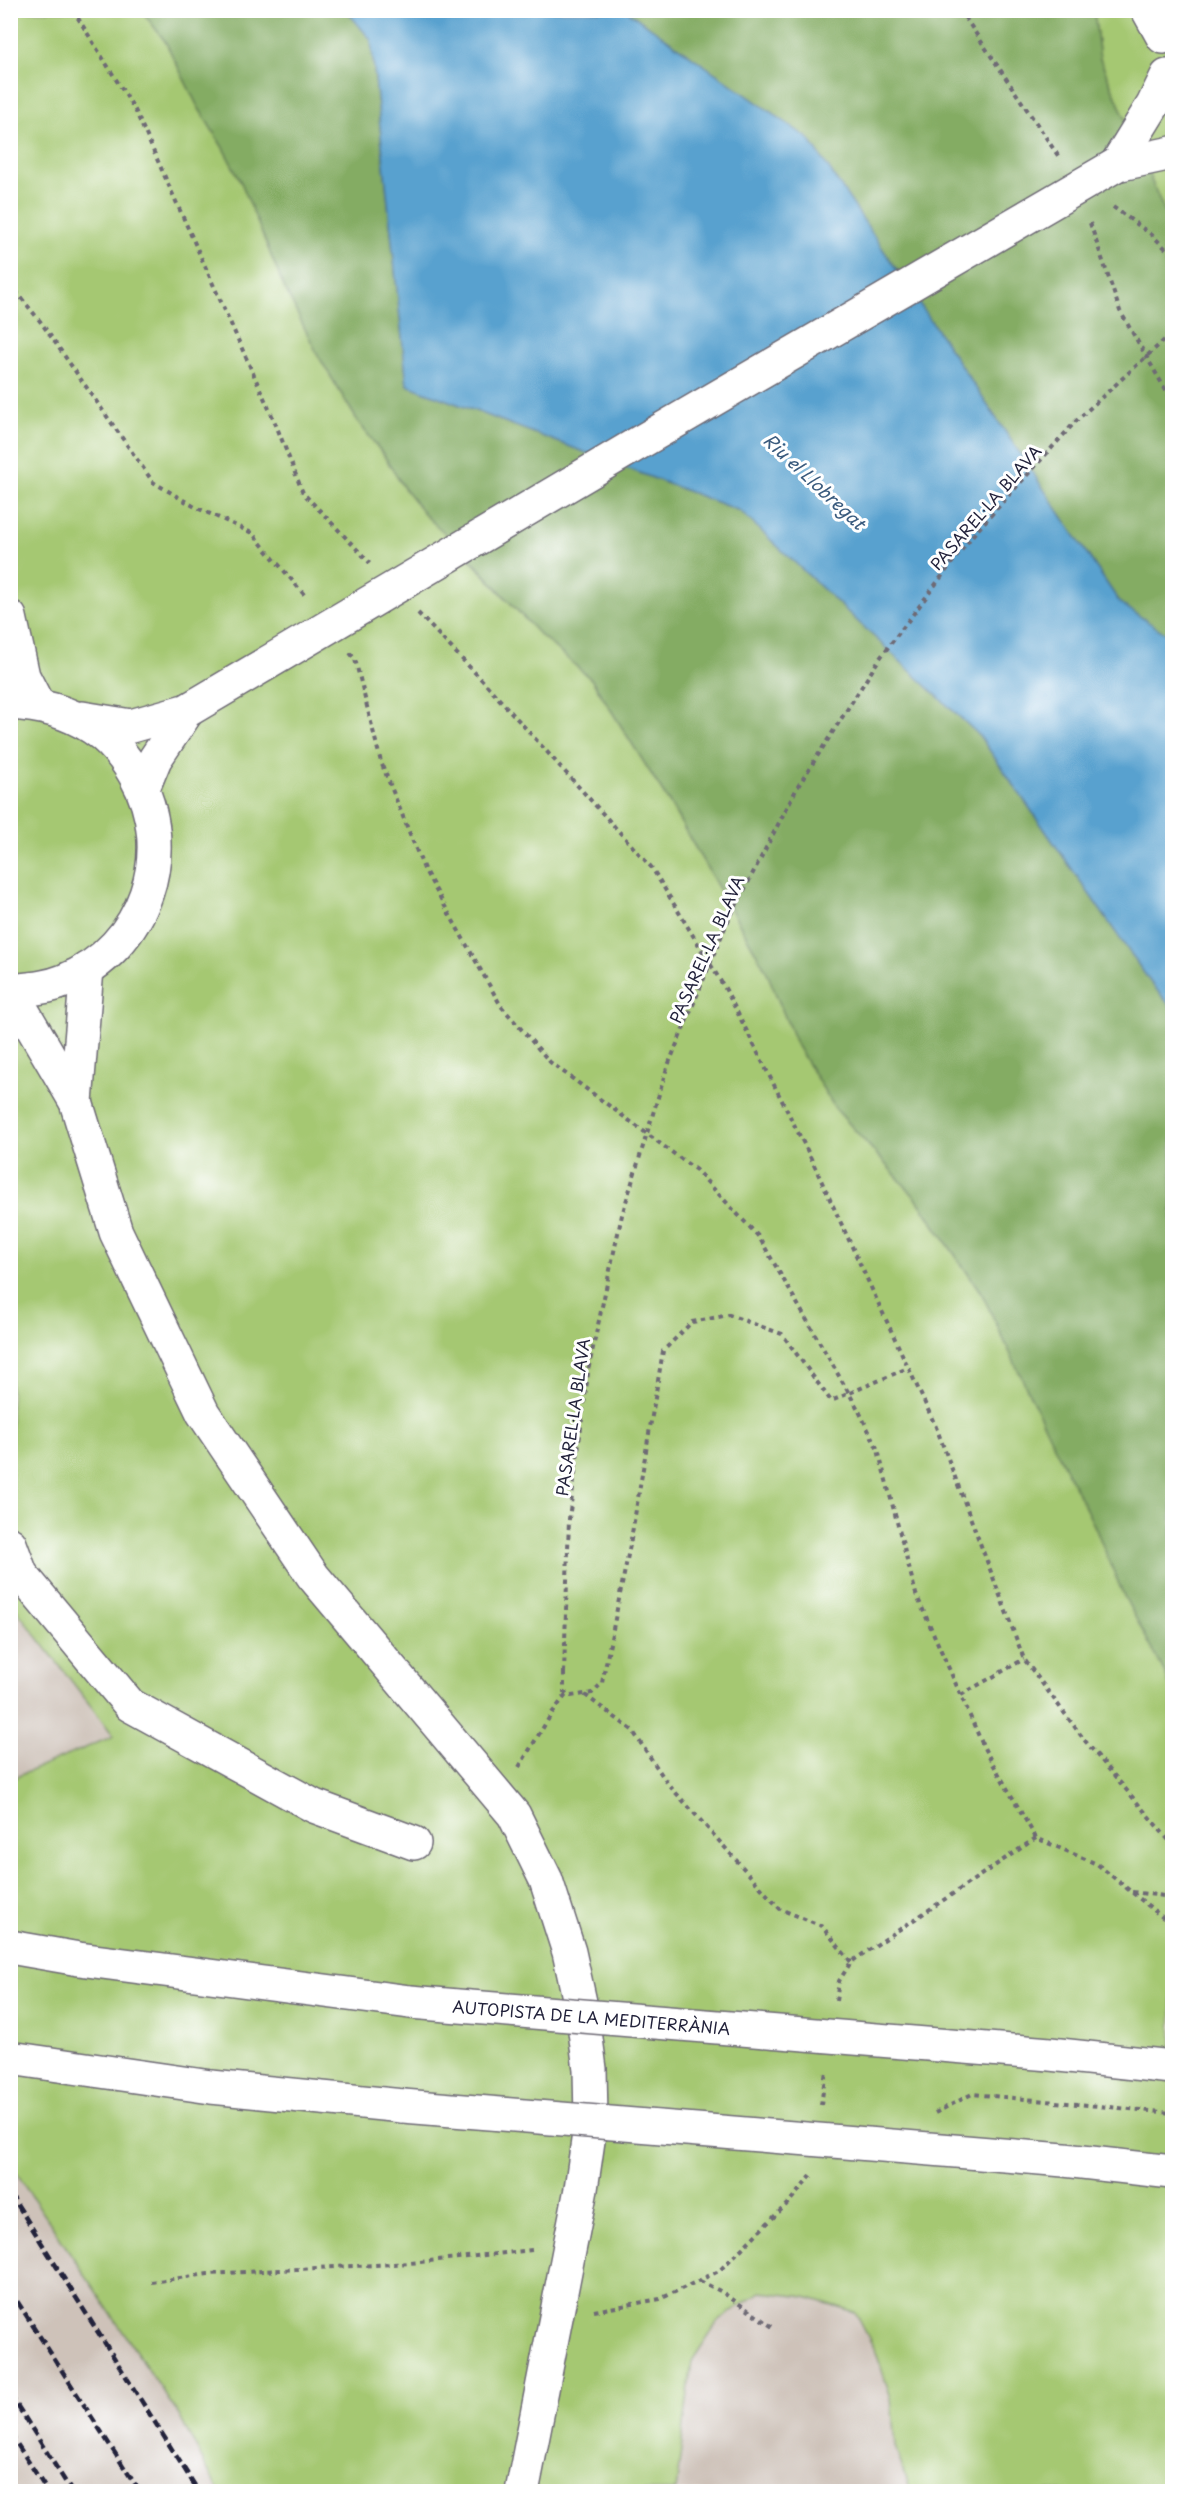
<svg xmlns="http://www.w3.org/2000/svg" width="1183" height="2502" viewBox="0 0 1183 2502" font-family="'Playpen Sans',sans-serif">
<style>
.industrial{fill:#cec2b9}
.green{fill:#a5c872;stroke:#647556;stroke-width:1.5}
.forest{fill:#84ac64;stroke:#536750;stroke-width:1.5}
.water{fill:#58a1cf;stroke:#3d6285;stroke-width:1.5}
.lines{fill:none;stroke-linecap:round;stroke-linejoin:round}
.minor-casing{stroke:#6e6a75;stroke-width:36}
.highway-casing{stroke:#6e6a75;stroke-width:36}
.path{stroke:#6e6a75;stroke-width:4;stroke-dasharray:4.5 4.5;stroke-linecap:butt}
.minor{stroke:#fff;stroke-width:33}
.highway{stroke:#fff;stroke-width:33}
.rail{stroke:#22223b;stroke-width:4.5;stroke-dasharray:9 4.5;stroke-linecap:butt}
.minor-bridge-casing{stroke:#6e6a75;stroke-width:36;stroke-linecap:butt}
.highway-bridge-casing{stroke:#6e6a75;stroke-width:36;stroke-linecap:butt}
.path-bridge{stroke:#6e6a75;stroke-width:4;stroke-dasharray:4.5 4.5;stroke-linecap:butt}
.minor-bridge{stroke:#fff;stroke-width:33}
.highway-bridge{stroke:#fff;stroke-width:33}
.labels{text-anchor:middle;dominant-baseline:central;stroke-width:6;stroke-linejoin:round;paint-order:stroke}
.street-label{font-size:16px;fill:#22223b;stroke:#fff}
.water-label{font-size:18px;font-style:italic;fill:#3a5b7e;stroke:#fff}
</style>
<rect width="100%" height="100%" fill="#fff"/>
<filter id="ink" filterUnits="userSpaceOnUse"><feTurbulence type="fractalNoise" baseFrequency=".0167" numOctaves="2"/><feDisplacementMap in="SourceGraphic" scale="12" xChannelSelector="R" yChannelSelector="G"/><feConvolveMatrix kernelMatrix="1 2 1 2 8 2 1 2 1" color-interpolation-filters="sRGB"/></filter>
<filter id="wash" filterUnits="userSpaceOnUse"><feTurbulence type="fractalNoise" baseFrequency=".008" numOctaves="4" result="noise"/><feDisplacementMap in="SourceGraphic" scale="24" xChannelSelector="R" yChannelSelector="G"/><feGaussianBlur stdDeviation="1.35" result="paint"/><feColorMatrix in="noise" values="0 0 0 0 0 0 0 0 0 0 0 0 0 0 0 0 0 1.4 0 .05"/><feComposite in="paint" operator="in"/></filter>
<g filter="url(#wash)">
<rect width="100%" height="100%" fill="#faefe2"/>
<g class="industrial">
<polygon points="10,1603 114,1736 11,1779 10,1779"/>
<polygon points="10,2165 178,2414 219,2491 11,2491"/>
<polygon points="761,2292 806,2297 855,2312 876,2352 891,2398 895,2446 910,2491 676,2492 692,2361 718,2321"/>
</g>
<g class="green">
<polygon points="11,11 142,11 165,41 198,107 222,146 241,182 284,287 319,357 359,423 383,454 404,488 538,633 592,680 669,802 766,970 797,1046 835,1108 916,1198 982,1294 1095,1527 1124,1596 1165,1673 1172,1692 1172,2491 910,2491 895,2446 891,2398 876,2352 855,2312 806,2297 761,2292 718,2321 692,2361 676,2491 219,2491 178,2414 11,2165 11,1779 114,1736 11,1603"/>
<polygon points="1094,11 1172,11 1172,223 1165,213 1100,59"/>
</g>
<g class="forest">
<polygon points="142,11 347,11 371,40 407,385 740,511 979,735 1151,983 1172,1008 1172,1692 1165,1673 1124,1596 1095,1527 1057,1452 982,1294 916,1198 835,1108 797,1046 766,970 669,802 592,680 538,633 457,544 427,517 404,488 383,454 359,423 319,357 284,287 241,182 222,146 198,107 165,41"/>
<polygon points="627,11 1094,11 1100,59 1165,213 1172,223 1172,638 1120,603 809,139"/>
</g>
<polygon class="water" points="347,11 627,11 809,139 1120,603 1172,638 1172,1008 1151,983 979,735 740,511 407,385 371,40"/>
</g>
<g filter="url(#ink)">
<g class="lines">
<g class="minor-casing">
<g id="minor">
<polyline points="1116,165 1153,105 1167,76"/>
<polyline points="1116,165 1172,153"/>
<polyline points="10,617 23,676 38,705"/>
<path d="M10,703C41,705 67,711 93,728C110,739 125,757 135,775C178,851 146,947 64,981C47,988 29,989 10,991"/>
<polyline points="82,718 131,726 188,710"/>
<polyline points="143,788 155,759 188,710"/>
<polyline points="11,991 76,1102 116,1232 203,1413 313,1576 514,1815 546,1880 569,1952 583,2016 590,2069 591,2120 581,2189 522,2492"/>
<polyline points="76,1102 87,969"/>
<polyline points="10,1544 21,1574 130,1705 314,1806 414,1843"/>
</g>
</g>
<g class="highway-casing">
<g id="highway">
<polyline points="1148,10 1163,37"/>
<polyline points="10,1947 79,1959 410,2002"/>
<polyline points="10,2058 211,2087 403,2106"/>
</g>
</g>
<g class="path">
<polyline points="73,10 135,110 274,420 303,493 370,563"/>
<polyline points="960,10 1059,157"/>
<polyline points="1113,207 1152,235 1172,255"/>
<polyline points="1090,223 1120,311 1172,401"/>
<polyline points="10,284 40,321 153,482 195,507 252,533 307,598"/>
<polyline points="418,613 482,680 652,868 726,990 807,1150 936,1427 1024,1659 1086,1742 1172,1844"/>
<polyline points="350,653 355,659 381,762 424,869 501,1006 550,1062 696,1170 759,1237 858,1409 878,1450 916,1594 985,1750 1036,1838 1097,1864 1172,1925"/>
<polyline points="564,1673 564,1692 571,1696 592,1693 602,1683 630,1545 663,1351 692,1322 729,1315 782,1334 831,1401 908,1368"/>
<polyline points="585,1695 632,1730 668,1784 780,1909 822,1926 851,1962"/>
<polyline points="961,1695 1024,1659"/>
<polyline points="519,1767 552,1713 566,1695"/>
<polyline points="1132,1892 1172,1897"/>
<polyline points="836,2001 839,1981 851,1962 1036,1838"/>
<polyline points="821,2105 826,2071"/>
<polyline points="935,2113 972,2094 1172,2113"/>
<polyline points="700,2281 722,2292 774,2328"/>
<polyline points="151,2282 208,2274 410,2263 533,2250"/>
<polyline points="594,2311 660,2299 719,2271 789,2202 812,2175"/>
</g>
<use href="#minor" class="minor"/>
<use href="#highway" class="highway"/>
<g class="rail">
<polyline points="10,2193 199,2492"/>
<polyline points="10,2290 140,2492"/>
<polyline points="10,2394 72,2492"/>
<polyline points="10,2433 48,2492"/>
</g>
<g class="minor-bridge-casing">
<polyline id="minor-bridge" points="188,710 637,444 1116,165"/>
</g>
<g class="highway-bridge-casing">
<g id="highway-bridge">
<path id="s1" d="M410,2002L1050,2054L1172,2067"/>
<polyline points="403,2106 1064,2160 1172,2172"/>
</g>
</g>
<polyline class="path-bridge" points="564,1673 569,1519 589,1366 622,1215 667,1068 726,925 797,788 880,658 973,535 1077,420 1172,333"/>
<use href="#minor-bridge" class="minor-bridge"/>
<use href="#highway-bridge" class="highway-bridge"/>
</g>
</g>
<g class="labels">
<g class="street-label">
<text transform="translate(985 507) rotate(-49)">PASAREL·LA BLAVA</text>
<text transform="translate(706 949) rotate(-66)">PASAREL·LA BLAVA</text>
<text transform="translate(572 1417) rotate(-82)">PASAREL·LA BLAVA</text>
<text stroke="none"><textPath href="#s1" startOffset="182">AUTOPISTA DE LA MEDITERRÀNIA</textPath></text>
</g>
<g class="water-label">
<text transform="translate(815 481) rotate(43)">Riu el Llobregat</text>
</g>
</g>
<rect width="1183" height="2502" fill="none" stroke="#fff" stroke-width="36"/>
</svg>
